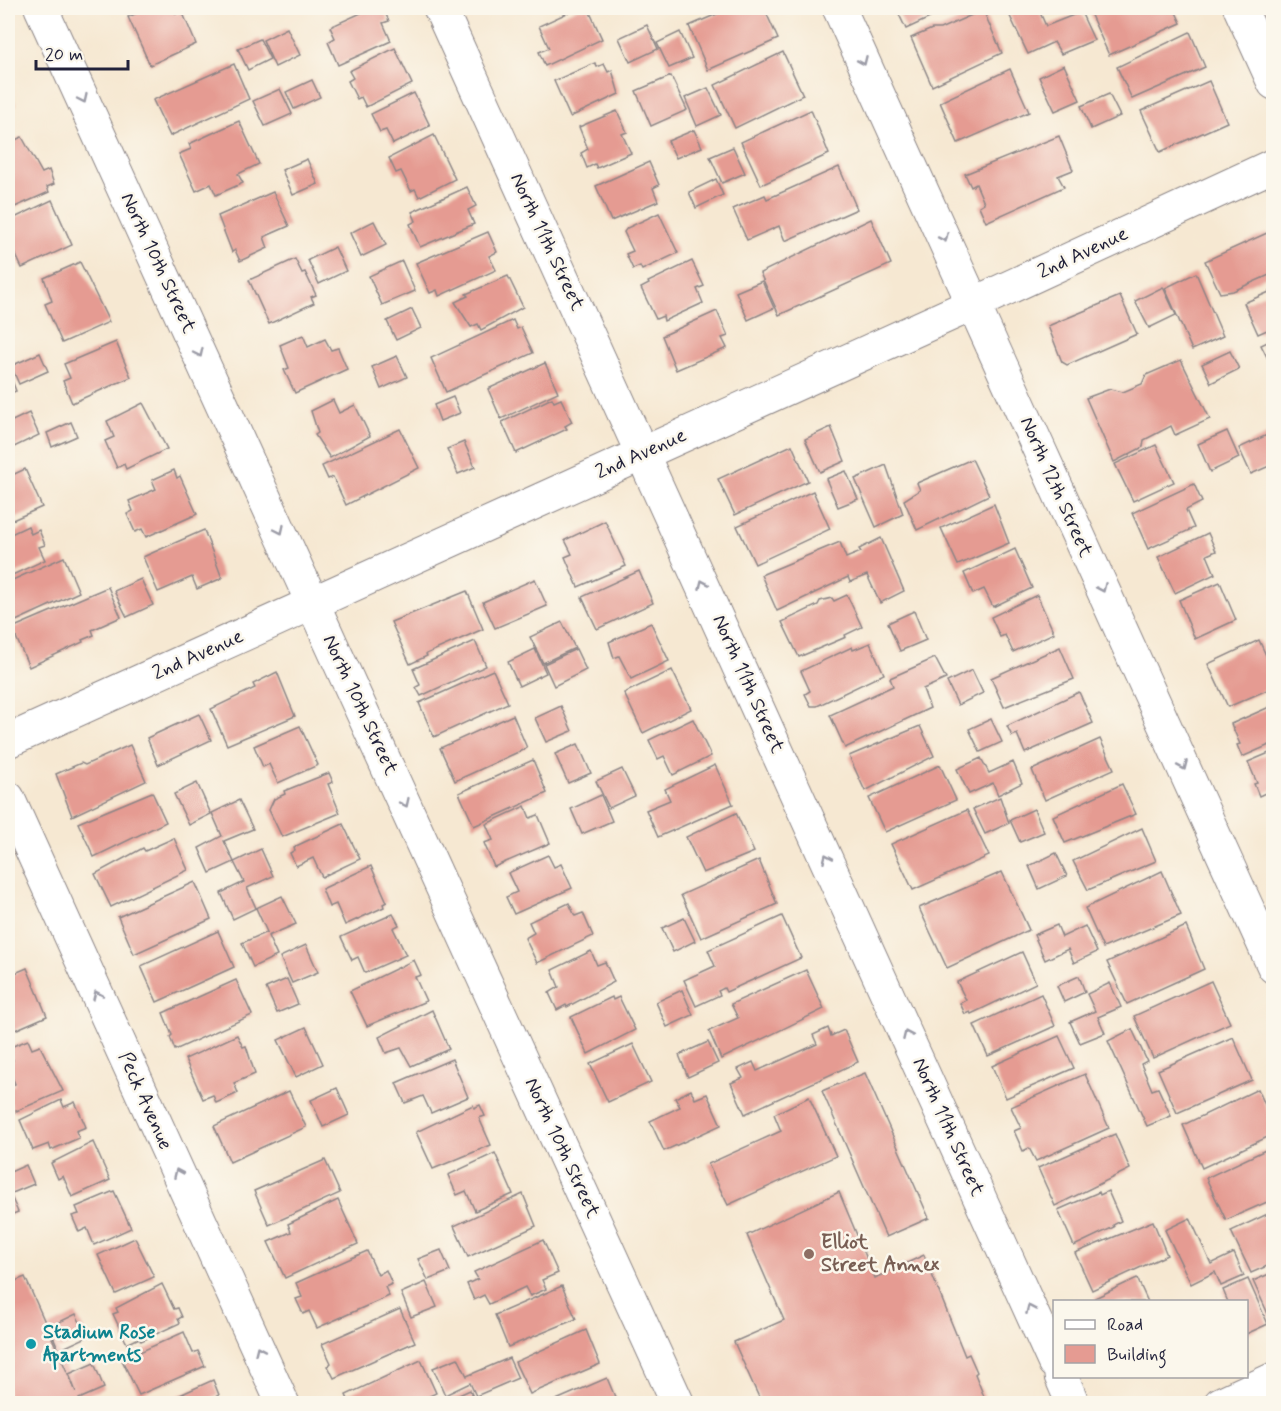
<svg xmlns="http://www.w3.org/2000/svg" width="1281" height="1411" viewBox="0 0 1281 1411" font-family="Mynerve,sans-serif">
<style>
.building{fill:#e59b92}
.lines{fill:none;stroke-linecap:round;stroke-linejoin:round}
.minor-casing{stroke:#8c8586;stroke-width:35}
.minor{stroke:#fff;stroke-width:33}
.oneway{stroke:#9c9ca7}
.education-dot{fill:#8d6e63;stroke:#fbf7ec;stroke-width:2}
.culture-dot{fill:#0f9aa8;stroke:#fbf7ec;stroke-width:2}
.labels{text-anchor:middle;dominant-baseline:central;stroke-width:5;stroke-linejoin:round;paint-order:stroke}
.street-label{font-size:20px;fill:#22223b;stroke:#fbf7ec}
.education-label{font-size:20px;font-weight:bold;fill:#785e54;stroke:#fbf7ec;text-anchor:start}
.culture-label{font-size:20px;font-weight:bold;fill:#0d838f;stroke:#fbf7ec;text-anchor:start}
</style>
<rect width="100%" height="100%" fill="#fbf7ec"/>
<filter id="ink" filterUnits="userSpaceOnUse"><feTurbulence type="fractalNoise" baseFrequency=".0167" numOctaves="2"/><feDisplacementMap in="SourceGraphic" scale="12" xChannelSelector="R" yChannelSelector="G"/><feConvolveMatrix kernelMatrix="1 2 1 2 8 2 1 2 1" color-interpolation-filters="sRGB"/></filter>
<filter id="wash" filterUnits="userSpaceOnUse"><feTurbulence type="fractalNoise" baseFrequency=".008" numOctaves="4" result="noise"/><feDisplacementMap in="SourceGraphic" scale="24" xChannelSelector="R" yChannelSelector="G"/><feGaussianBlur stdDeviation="1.35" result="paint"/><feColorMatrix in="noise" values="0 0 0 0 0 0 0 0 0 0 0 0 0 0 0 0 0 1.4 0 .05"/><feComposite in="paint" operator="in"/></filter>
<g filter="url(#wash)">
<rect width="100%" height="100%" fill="#f6e8d2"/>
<g id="blocks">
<g class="building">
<polygon points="149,8 173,8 176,14 182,11 196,44 150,65 128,17"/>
<polygon points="372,8 383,8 389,21 383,23 391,41 338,65 328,42 335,38 330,27"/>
<polygon points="578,8 588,8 602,39 545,66 539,52 549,48 539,26"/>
<polygon points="731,8 764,8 778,39 708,70 689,26"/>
<polygon points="896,8 951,8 906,29"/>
<polygon points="1012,8 1038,8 1046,26 1081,12 1094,40 1061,54 1054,42 1028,54 1007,10"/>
<polygon points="1103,8 1174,8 1181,23 1109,55 1090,13"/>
<polygon points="983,10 1002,53 932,86 911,38 932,29 940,29"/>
<polygon points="647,25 658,49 630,62 619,38"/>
<polygon points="287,28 300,55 275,67 263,40"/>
<polygon points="680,32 692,58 669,68 657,43"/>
<polygon points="1190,32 1205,67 1132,99 1117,67"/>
<polygon points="260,39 270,59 248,70 238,49"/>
<polygon points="395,48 412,84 366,107 361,97 357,99 348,81 353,78 349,71"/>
<polygon points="783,52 803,95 735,128 715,85"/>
<polygon points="595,63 597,67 604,64 608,72 612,70 619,94 570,117 554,81"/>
<polygon points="234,64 249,99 170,136 153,100"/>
<polygon points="1064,65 1080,100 1055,111 1039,77"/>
<polygon points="1010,69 1029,112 958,143 940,102"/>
<polygon points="671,76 687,110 651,126 636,91"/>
<polygon points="312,80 320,97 294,109 286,92"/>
<polygon points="1209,81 1227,122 1160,152 1141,111"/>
<polygon points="8,86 16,106 8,109 15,124 8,127"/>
<polygon points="708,88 721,115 697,126 685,98"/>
<polygon points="280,89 292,114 265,126 253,101"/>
<polygon points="414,93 430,126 393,144 386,130 380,132 371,114"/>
<polygon points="1109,94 1120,116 1091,129 1081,106"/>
<polygon points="811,110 829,154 761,185 741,142"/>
<polygon points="617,111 627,132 622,134 631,153 597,168 595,164 587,168 581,153 588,149 579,127"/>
<polygon points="239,121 259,164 238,174 243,183 216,195 211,184 196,191 179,154 191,149 189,144"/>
<polygon points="694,130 702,147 676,158 668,141"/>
<polygon points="434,135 455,179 419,197 415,189 411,191 401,171 396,173 389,158"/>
<polygon points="1059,136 1073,170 1058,176 1064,187 986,222 979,206 984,203 976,184 971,187 965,174"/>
<polygon points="22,137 42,173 49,170 54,184 47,187 49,192 8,210 8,143"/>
<polygon points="733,147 745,173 722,183 710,157"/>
<polygon points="307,159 318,184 293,195 282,170"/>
<polygon points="649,162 659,185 653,188 658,201 611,221 596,186"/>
<polygon points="839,167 857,209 785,241 779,226 747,240 733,209 765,195 767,199"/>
<polygon points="716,179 723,195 696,208 689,192"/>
<polygon points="467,187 476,206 468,210 474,224 420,247 410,224 416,221 412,212"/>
<polygon points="273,192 289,226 264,237 268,248 240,261 235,250 232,252 218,216"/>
<polygon points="52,200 72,245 22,268 8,238 8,221"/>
<polygon points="659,213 678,253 642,270 640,266 633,269 626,254 633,251 624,232 627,228"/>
<polygon points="871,219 891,264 779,315 760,273"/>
<polygon points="374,221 386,245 361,257 350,233"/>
<polygon points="488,232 497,252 489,256 496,270 439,296 437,290 430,293 416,263"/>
<polygon points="1267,233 1274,249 1274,273 1233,291 1220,293 1205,261"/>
<polygon points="335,247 346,271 319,284 308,260"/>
<polygon points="295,259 302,273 305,272 316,295 311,297 314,303 269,324 249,280"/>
<polygon points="402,261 415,291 382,305 369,276"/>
<polygon points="692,261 704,286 697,289 703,303 664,321 663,316 656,319 641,288 649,284 648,282"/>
<polygon points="80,262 109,322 62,343 45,304 52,301 44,278"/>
<polygon points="1196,273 1223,336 1192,350 1165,288"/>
<polygon points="508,276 523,307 481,330 478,324 471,327 455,302 468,296 466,294"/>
<polygon points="762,281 774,308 748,320 736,292"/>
<polygon points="1163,287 1176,315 1149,328 1135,301"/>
<polygon points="1274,290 1274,327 1258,334 1244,303"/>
<polygon points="1120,296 1137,334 1067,365 1062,362 1048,326"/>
<polygon points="412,309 421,328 396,340 387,321"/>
<polygon points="717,311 728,336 722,338 727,348 676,370 662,336"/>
<polygon points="513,320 517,329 521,327 533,353 446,392 431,358"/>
<polygon points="303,335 308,347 325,339 331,350 338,348 347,369 295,393 284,370 289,368 280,345"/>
<polygon points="1274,339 1274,371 1261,345"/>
<polygon points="116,342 131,377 72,403 63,381 70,378 64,364"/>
<polygon points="1230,351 1239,369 1211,383 1202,364"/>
<polygon points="40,353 48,371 19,384 11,366"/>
<polygon points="397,356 407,377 381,389 372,367"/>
<polygon points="1181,360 1210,419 1175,435 1171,426 1144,440 1143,447 1114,462 1086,398 1110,389 1123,392 1142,384 1146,375"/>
<polygon points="545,363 558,392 501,419 488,389"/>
<polygon points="8,370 16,391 8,394"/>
<polygon points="453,397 460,413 440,421 434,405"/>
<polygon points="552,398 554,402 561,399 572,422 565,426 567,429 516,453 502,422"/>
<polygon points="333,400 339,413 355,405 370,436 330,458 315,435 318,433 311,411"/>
<polygon points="143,403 167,449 126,469 124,464 117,468 105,441 114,437 107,421"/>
<polygon points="29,413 39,435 12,448 8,439 8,423"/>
<polygon points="71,422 77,436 52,447 47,433"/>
<polygon points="831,427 845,461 820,472 805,439"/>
<polygon points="400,429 419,468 346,505 333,477 328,479 322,466"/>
<polygon points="1227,431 1239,458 1210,472 1198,444"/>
<polygon points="1267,435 1274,450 1274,464 1251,474 1239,448"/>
<polygon points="464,442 475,467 458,474 447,449"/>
<polygon points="792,445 808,481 735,515 718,479"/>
<polygon points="1156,445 1174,482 1133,501 1115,464"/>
<polygon points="972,459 989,495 917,530 904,500 920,490 917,483"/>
<polygon points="886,465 903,514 876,527 855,479"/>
<polygon points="25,469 42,507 8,522 8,477"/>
<polygon points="174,470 177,478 180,476 197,514 146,537 142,529 135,532 127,514 133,511 129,501 156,489 152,480"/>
<polygon points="846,471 858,499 838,507 826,479"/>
<polygon points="1194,484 1202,502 1186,510 1194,528 1148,549 1132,513"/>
<polygon points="813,491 830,529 755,564 737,526"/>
<polygon points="994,504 1009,543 958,565 941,528"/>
<polygon points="605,521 626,566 578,587 565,557 572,554 565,540"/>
<polygon points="28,526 31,534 39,530 45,545 39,547 45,560 8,577 8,527 11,534"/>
<polygon points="204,530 222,578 197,589 192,577 158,592 143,557"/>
<polygon points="1208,533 1216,551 1207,555 1215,574 1175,593 1158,557"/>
<polygon points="881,538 904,591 880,603 867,575 850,582 848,577 777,611 761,575 840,542 846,558 861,552 859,549"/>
<polygon points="1015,549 1032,588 993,607 984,589 973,594 964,573"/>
<polygon points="64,557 79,592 16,621 8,602 8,582"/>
<polygon points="639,571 653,603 597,629 582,597"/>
<polygon points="141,579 153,605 127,617 114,591"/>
<polygon points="535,579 547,606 495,628 483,602"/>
<polygon points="1220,582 1236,620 1195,639 1179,600"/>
<polygon points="108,587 121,617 92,630 94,635 82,640 83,642 29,667 12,628"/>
<polygon points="467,591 483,629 426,654 427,656 410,664 391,622"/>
<polygon points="847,595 862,627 845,635 846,637 799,657 782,622 818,605 820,601 832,598 834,601"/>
<polygon points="1037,595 1054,633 1013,652 1005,635 1000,637 991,617"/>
<polygon points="914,611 926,640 900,651 888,623"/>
<polygon points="562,622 575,648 543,663 530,637"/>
<polygon points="651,623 669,661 631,679 619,656 614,658 609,642"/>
<polygon points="1259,640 1274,673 1274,687 1228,707 1208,664"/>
<polygon points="475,641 486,666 421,696 416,687 420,685 413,669"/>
<polygon points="870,643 884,674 817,706 811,706 805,694 810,691 801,671 852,647 853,650"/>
<polygon points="1060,647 1074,679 1004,707 991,678"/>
<polygon points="535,649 546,673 519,686 508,662"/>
<polygon points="576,649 586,670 554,686 544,664"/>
<polygon points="935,658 946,679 923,689 930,708 845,748 830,715 893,686 890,678"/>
<polygon points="493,670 508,703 434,737 419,703"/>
<polygon points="672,670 691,709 643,733 624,693"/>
<polygon points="972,670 983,693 958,705 947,682"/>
<polygon points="277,672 295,716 227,745 211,709 255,688 253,684"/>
<polygon points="1079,692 1093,723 1025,753 1017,734 1012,736 1007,726"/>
<polygon points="1274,705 1274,743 1242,757 1237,745 1240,744 1231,724"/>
<polygon points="561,706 572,731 546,742 535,718"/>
<polygon points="199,714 211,740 158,765 147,738"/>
<polygon points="513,715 527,748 455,781 440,748"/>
<polygon points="693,719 711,756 673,775 664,756 658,759 649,740"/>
<polygon points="991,719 1002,742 980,752 969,729"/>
<polygon points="300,726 318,765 278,783 269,764 263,767 254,746"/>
<polygon points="920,726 934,756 865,791 849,756"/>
<polygon points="1100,739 1114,769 1045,800 1032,770"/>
<polygon points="578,744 591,773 568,783 555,754"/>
<polygon points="130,745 146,781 72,816 56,774 81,763 85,765"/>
<polygon points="1274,751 1274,789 1259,796 1254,784 1257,783 1248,762"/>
<polygon points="981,758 989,773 1013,762 1022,783 998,795 993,783 969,794 957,769"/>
<polygon points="533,760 547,793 474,826 459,793"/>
<polygon points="715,765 733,804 658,837 646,810 670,800 665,789"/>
<polygon points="940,765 956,800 885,832 869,798"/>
<polygon points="622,769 635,796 609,808 596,781"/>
<polygon points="329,773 333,782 328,784 340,813 282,837 269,810 274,799 285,794 284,791"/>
<polygon points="197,783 211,814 189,825 174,794"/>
<polygon points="1122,784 1136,814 1065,843 1053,816"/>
<polygon points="152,792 166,822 94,857 78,823"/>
<polygon points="601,795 612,821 582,834 571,809"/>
<polygon points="1000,797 1009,823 985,834 973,809"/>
<polygon points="239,800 253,829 224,841 234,862 210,873 199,848 222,836 212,813"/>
<polygon points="525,806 530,818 538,815 550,843 494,867 484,843 493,840 486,824"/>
<polygon points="1034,809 1044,832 1020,842 1010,820"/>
<polygon points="967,810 989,856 913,890 891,844"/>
<polygon points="736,813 754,852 703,873 686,837"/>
<polygon points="343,824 360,859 322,877 313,858 296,866 290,853 295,850 294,847"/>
<polygon points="1142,828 1156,861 1088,890 1073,861"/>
<polygon points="174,838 188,870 111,907 95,874 143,848 145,851"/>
<polygon points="261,849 273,876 247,888 256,908 233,919 221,893 244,882 234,862"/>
<polygon points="1056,853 1067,876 1039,889 1029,866"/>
<polygon points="548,855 554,867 561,864 572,888 514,914 506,897 517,892 508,873"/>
<polygon points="759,860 777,904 701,938 681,895"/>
<polygon points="371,866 387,902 383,904 384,907 345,925 336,904 329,907 322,889"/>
<polygon points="1162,871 1181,915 1103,948 1085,908"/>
<polygon points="1002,872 1029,930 947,968 919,908"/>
<polygon points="195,882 211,919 134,954 118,917"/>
<polygon points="282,896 296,924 268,936 277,956 253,967 242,943 267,932 256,908"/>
<polygon points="569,903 575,916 583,913 593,936 537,963 525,938 534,933 529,922"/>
<polygon points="393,914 399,925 393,928 406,955 365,973 358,957 352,960 341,937"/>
<polygon points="782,916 801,958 726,992 724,988 718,991 720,995 696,1006 684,980 715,966 708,950"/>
<polygon points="684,918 695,941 673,952 662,928"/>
<polygon points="1057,925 1062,937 1085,926 1097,952 1074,963 1068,949 1045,960 1034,935"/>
<polygon points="1186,926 1204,969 1127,1004 1107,962"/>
<polygon points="218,931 234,967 157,1002 141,966"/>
<polygon points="306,945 318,972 292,983 280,957"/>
<polygon points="591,951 597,965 605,962 614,982 567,1007 566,1005 557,1010 549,993 559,987 552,970"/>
<polygon points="1022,952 1036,983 971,1014 970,1012 965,1014 960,1003 966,1000 957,982"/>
<polygon points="414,960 421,975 415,977 426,1001 367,1026 350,991"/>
<polygon points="27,968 47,1016 8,1033 8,976"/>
<polygon points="806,970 824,1009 721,1059 709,1031 738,1018 731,1004"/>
<polygon points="1079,976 1085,992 1064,1002 1057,986"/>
<polygon points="287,979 298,1004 277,1013 266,988"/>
<polygon points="236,980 252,1015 175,1050 170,1037 172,1035 163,1013"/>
<polygon points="1211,981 1230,1023 1153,1058 1134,1016"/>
<polygon points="1110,983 1121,1007 1098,1017 1105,1033 1080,1043 1070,1022 1095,1011 1087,994"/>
<polygon points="682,990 693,1015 667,1027 656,1002"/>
<polygon points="1041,994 1055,1026 988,1056 974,1025"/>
<polygon points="612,997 613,1000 619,997 635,1030 588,1054 571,1017"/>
<polygon points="432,1010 449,1049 411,1066 401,1048 386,1053 379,1037"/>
<polygon points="306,1027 323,1064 296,1077 278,1040"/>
<polygon points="828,1028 831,1036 844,1030 858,1062 745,1114 731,1083 743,1078 738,1069 753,1062 757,1071 817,1044 813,1035"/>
<polygon points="1132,1029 1147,1061 1141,1064 1152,1090 1158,1088 1171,1116 1147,1126 1108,1041"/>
<polygon points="237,1035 243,1047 246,1046 255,1074 234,1083 238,1093 216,1103 213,1095 203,1099 185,1059"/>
<polygon points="1059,1036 1074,1068 1006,1098 992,1066"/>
<polygon points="1233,1037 1252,1080 1177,1113 1158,1070"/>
<polygon points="28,1040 32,1049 40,1046 63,1091 14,1112 8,1097 8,1088 15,1084 8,1067 8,1062 13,1060 8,1048"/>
<polygon points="708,1042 718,1063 688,1077 679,1055"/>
<polygon points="633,1044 651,1082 608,1102 590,1064"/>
<polygon points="452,1059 468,1097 431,1113 423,1096 405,1103 396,1083"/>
<polygon points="865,1073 929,1218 886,1237 822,1091"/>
<polygon points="1085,1074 1109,1128 1036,1161 1029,1148 1023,1151 1014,1131 1021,1128 1011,1107"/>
<polygon points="337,1088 349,1115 323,1127 311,1100"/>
<polygon points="1258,1089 1274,1125 1274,1134 1202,1168 1183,1125"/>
<polygon points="691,1090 695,1099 707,1094 721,1125 664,1151 650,1121 680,1107 675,1098"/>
<polygon points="289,1091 306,1127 230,1162 214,1126"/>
<polygon points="809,1097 836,1156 728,1205 708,1164 781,1131 774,1114"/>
<polygon points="61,1100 64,1107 75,1102 86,1127 76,1131 79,1138 51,1150 49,1144 33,1150 20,1120"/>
<polygon points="473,1105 474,1108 480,1105 485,1116 479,1118 491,1145 433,1169 416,1132"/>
<polygon points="1115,1134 1130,1169 1055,1206 1038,1168"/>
<polygon points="93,1142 110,1180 72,1197 63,1176 58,1179 51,1163"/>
<polygon points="1274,1146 1274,1199 1226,1220 1206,1178"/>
<polygon points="495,1153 513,1194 475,1211 466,1191 457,1195 448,1175"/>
<polygon points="325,1160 340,1193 269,1225 254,1191"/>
<polygon points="26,1165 34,1184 10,1194 18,1212 8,1216 8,1173"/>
<polygon points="114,1191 131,1228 94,1245 87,1228 79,1232 72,1216 79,1214 76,1207"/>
<polygon points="1108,1191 1121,1221 1113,1225 1114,1227 1074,1246 1058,1210 1099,1192 1100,1195"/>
<polygon points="839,1192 875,1278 924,1255 965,1356 969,1354 977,1372 975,1374 987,1404 762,1404 734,1342 784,1320 747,1235"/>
<polygon points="523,1194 536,1226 468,1257 454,1226"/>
<polygon points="338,1200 358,1244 285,1278 268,1242 291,1232 288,1224"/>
<polygon points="1274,1211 1274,1263 1251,1273 1231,1231"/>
<polygon points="1190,1218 1211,1264 1234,1253 1244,1276 1221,1286 1215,1272 1191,1284 1165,1230"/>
<polygon points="1153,1221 1167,1255 1092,1290 1075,1253"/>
<polygon points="135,1238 154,1277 116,1294 98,1255"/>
<polygon points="543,1240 558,1273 542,1280 546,1289 530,1296 525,1287 489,1304 484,1295 474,1300 467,1284 478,1279 474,1272"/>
<polygon points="441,1250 450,1271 428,1280 418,1259"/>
<polygon points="367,1251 378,1275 386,1270 392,1284 385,1287 389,1296 317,1328 309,1311 303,1314 296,1299 302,1297 296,1283"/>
<polygon points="1274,1272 1274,1327 1253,1281"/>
<polygon points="25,1277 76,1392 69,1374 94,1363 104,1388 79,1399 81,1404 8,1404 8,1284"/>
<polygon points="1137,1278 1148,1302 1096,1302 1095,1298"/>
<polygon points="1248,1279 1268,1324 1246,1334 1246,1302 1228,1302 1223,1290"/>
<polygon points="426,1282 437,1307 411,1317 401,1293"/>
<polygon points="162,1284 174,1309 178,1308 182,1317 178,1319 180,1323 141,1341 139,1338 127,1344 113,1314 118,1312 116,1308"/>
<polygon points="562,1286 576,1319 508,1347 495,1315"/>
<polygon points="400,1309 415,1342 334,1378 328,1366 331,1363 322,1344"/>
<polygon points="76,1314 87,1337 59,1350 49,1327"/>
<polygon points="586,1330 600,1364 530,1394 515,1362"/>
<polygon points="184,1332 193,1353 198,1351 205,1366 139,1395 122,1360"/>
<polygon points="458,1358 467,1376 509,1358 518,1378 476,1396 470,1383 445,1395 433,1368"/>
<polygon points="421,1360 436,1393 413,1404 350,1404 346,1395"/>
<polygon points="607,1378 618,1404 547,1404"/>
<polygon points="213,1380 219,1395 209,1400 211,1404 160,1404"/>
<polygon points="470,1390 476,1404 439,1404"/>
</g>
</g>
</g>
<g filter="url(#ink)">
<use href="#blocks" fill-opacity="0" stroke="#8c8586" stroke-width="1.5"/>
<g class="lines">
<g class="minor-casing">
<g id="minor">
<polyline points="41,8 678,1404"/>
<polyline points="440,8 1054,1362"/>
<polyline points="839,8 1274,967"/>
<polyline points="1240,8 1274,83"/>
<polyline points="8,741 973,304 1274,165"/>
<polyline points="8,798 283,1404"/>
<polyline points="1061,1376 1073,1404"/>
<polyline points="1220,1404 1274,1379"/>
</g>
</g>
<use href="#minor" class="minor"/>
</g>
<defs><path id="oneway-chevron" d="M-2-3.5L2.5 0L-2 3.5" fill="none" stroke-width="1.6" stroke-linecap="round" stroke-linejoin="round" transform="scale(1.5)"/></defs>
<g class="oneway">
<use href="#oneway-chevron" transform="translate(863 61) rotate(66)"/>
<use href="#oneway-chevron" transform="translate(83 99) rotate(65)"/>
<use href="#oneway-chevron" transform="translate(944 238) rotate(66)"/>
<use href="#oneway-chevron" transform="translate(199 353) rotate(65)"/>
<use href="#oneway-chevron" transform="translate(280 530) rotate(65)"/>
<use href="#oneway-chevron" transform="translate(703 584) rotate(-114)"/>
<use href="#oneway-chevron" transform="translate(1102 588) rotate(66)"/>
<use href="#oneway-chevron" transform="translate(1183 766) rotate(66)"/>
<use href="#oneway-chevron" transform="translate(405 803) rotate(65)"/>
<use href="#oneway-chevron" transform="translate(827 858) rotate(-114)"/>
<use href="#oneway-chevron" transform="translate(97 995) rotate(-114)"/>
<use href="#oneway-chevron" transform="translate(907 1035) rotate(-114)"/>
<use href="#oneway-chevron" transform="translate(178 1173) rotate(-114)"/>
<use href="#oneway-chevron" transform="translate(1030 1309) rotate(-114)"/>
<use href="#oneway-chevron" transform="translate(259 1350) rotate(-114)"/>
</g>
</g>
<circle class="education-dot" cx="809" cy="1254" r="6"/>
<circle class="culture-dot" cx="31" cy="1344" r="6"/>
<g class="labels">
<g class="street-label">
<text transform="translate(547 242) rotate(65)">North 11th Street</text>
<text transform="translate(1083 253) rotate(-25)">2nd Avenue</text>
<text transform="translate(158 263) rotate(65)">North 10th Street</text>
<text transform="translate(641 454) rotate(-24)">2nd Avenue</text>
<text transform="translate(1056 487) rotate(66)">North 12th Street</text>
<text transform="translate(198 655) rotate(-24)">2nd Avenue</text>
<text transform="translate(748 684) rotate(66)">North 11th Street</text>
<text transform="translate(360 705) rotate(65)">North 10th Street</text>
<text transform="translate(145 1101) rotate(66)">Peck Avenue</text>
<text transform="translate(948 1127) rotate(66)">North 11th Street</text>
<text transform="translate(562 1148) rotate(65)">North 10th Street</text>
</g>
<g class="education-label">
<text x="821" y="1242">Elliot<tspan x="821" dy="23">Street Annex</tspan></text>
</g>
<g class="culture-label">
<text x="43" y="1332">Stadium Rose<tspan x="43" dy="23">Apartments</tspan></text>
</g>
</g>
<rect width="1281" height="1411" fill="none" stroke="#fbf7ec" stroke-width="30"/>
<rect x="1053" y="1300" width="195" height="78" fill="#fbf7ec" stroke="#a4a2a5" stroke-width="1.5"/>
<rect x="1065" y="1320" width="30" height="9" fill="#ffffff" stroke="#a4a2a5" stroke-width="1.5"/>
<text x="1107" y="1330" font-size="18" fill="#22223b">Road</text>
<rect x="1065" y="1345" width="30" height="18" fill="#e59b92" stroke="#a4a2a5" stroke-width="1.5"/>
<text x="1107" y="1360" font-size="18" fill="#22223b">Building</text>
<path d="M36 60v9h92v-9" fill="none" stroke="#22223b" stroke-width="3"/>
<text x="45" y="60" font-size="18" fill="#22223b" stroke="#fbf7ec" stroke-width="4.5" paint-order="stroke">20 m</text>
</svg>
